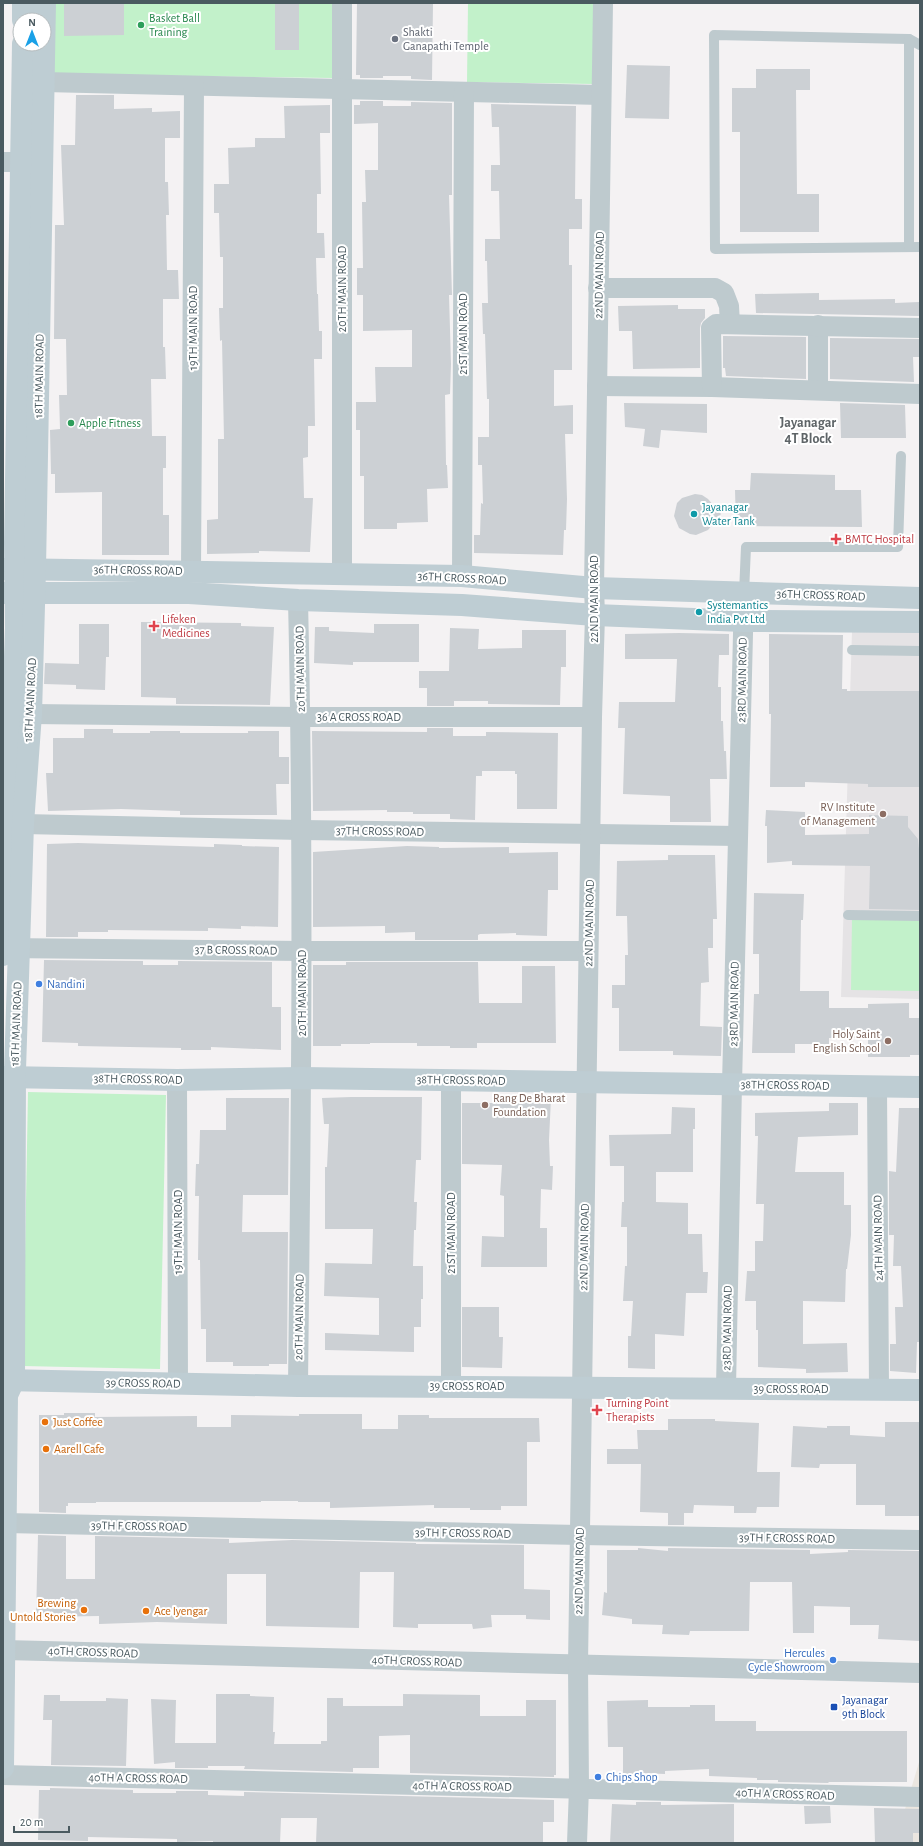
<svg xmlns="http://www.w3.org/2000/svg" width="923" height="1846" viewBox="0 0 923 1846" font-family="'Alegreya Sans',sans-serif">
<style>
.commercial{fill:#ebe6e0}
.education{fill:#e5e3e5}
.green{fill:#c2f1ca}
.building{fill:#ccd0d4}
.lines{fill:none;stroke-linecap:round;stroke-linejoin:round}
.lane{stroke:#becace;stroke-width:10}
.street{stroke:#becace;stroke-width:20}
.secondary{stroke:#becdd3;stroke-width:22}
.leisure-dot{fill:#2e9e5b;stroke:#fff;stroke-width:1.5}
.worship-dot{fill:#6b7280;stroke:#fff;stroke-width:1.5}
.culture-dot{fill:#0f9aa8;stroke:#fff;stroke-width:1.5}
.health-dot{fill:#e0444e;stroke:#fff;stroke-width:1.5}
.education-dot{fill:#8d6e63;stroke:#fff;stroke-width:1.5}
.shop-dot{fill:#3f7fe0;stroke:#fff;stroke-width:1.5}
.food-dot{fill:#e8710a;stroke:#fff;stroke-width:1.5}
.transit-dot{fill:#1a4fb4;stroke:#fff;stroke-width:1.5}
.labels{text-anchor:middle;dominant-baseline:central;stroke-width:4;stroke-linejoin:round;paint-order:stroke}
.leisure-label{font-size:12px;fill:#27864d;stroke:#fff;text-anchor:start}
.worship-label{font-size:12px;fill:#5b616d;stroke:#fff;text-anchor:start}
.street-label{font-size:12px;fill:#4a5a60;stroke:#fff}
.culture-label{font-size:12px;fill:#0d838f;stroke:#fff;text-anchor:start}
.health-label{font-size:12px;fill:#be3a42;stroke:#fff;text-anchor:start}
.education-label{font-size:12px;fill:#785e54;stroke:#fff;text-anchor:end}
.shop-label{font-size:12px;fill:#366cbe;stroke:#fff;text-anchor:start}
.food-label{font-size:12px;fill:#c56008;stroke:#fff;text-anchor:start}
.transit-label{font-size:12px;fill:#164399;stroke:#fff;text-anchor:start}
.quarter-label{font-size:14px;font-weight:bold;fill:#5e6467;stroke:#fff}
</style>
<rect width="100%" height="100%" fill="#f4f2f3"/>
<polygon class="commercial" points="920,1759 920,1843 895,1843"/>
<polygon class="education" points="852,631 920,631 920,999 841,997"/>
<g class="green">
<polygon points="47,3 334,3 333,78 45,74"/>
<polygon points="468,3 595,3 595,84 467,82"/>
<polygon points="852,916 920,917 920,991 851,990"/>
<polygon points="28,1092 166,1095 160,1369 23,1366"/>
</g>
<g class="building">
<polygon points="64,3 124,3 124,35 64,36"/>
<rect x="275" y="3" width="24" height="47"/>
<polygon points="357,3 433,3 432,80 411,79 411,76 383,76 383,78 360,78 360,75 356,75"/>
<polygon points="627,65 670,66 669,119 625,118"/>
<polygon points="756,69 810,69 810,90 796,90 797,194 819,194 819,232 740,232 740,132 732,132 732,88 756,88"/>
<polygon points="76,95 114,95 114,109 152,108 152,112 180,111 180,138 165,138 165,182 168,182 169,215 166,215 167,270 178,270 179,299 163,299 163,347 165,347 166,379 151,379 152,436 166,436 166,468 163,468 163,515 169,515 169,555 102,555 102,492 55,493 55,474 51,474 50,430 60,429 59,395 67,395 66,339 54,339 55,225 64,225 61,145 75,145"/>
<polygon points="360,101 383,101 383,106 411,106 411,102 452,103 452,195 449,195 452,295 449,295 451,364 450,394 445,395 446,465 447,465 448,488 427,489 428,522 397,523 397,529 364,529 364,476 360,476 360,430 356,430 356,402 376,402 375,367 412,367 412,330 363,331 363,295 357,295 357,268 363,268 362,202 366,202 365,170 378,170 378,123 354,124 354,105 360,105"/>
<polygon points="491,104 576,106 575,199 582,199 582,229 569,229 569,265 572,265 572,370 554,370 554,406 573,405 573,434 565,434 567,499 566,530 564,530 563,555 474,553 474,535 480,535 481,503 483,504 482,465 478,465 478,437 489,437 489,399 487,399 485,334 483,334 482,303 488,303 487,261 485,261 485,239 500,239 499,191 491,191 491,165 500,165 499,127 492,127"/>
<polygon points="330,105 330,133 320,133 321,194 317,194 317,233 324,233 325,258 316,258 317,294 318,294 319,331 322,331 322,359 314,359 315,426 308,426 308,457 303,458 304,498 313,498 310,552 259,551 259,553 207,554 207,520 218,519 218,439 224,439 222,340 220,341 219,308 223,308 223,257 220,257 219,213 214,213 214,184 229,184 228,148 255,147 255,138 285,138 284,106"/>
<polygon points="819,293 819,300 895,299 895,303 919,302 919,316 756,313 755,294"/>
<polygon points="678,305 678,309 705,309 705,318 701,323 700,328 700,368 633,369 632,331 619,331 618,306"/>
<polygon points="723,336 806,337 806,379 726,376 725,368 723,368"/>
<polygon points="830,338 919,339 920,357 913,357 914,382 830,379"/>
<polygon points="624,403 707,404 707,433 661,430 659,448 643,446 645,429 625,427"/>
<polygon points="840,403 905,405 906,438 841,438"/>
<polygon points="751,473 835,475 835,490 861,490 862,527 736,526 735,490 750,490"/>
<polygon points="695,494 702,495 708,499 721,514 708,530 696,535 690,534 679,528 674,516 677,503 682,498"/>
<polygon points="141,622 241,623 241,626 274,627 270,705 176,704 176,698 141,697"/>
<polygon points="79,624 109,624 109,657 106,657 105,690 76,689 76,685 44,684 45,663 79,664"/>
<polygon points="374,624 419,624 419,662 353,662 353,665 314,663 315,627 329,627 329,631 374,633"/>
<polygon points="450,628 479,629 478,649 522,648 522,630 566,630 566,667 561,667 560,705 488,704 488,701 454,701 454,706 427,706 427,688 419,688 419,671 449,671"/>
<polygon points="679,633 729,634 729,655 719,655 718,687 721,687 721,721 723,721 724,751 726,751 727,779 710,779 711,822 670,822 670,796 623,794 625,728 618,728 619,702 675,702 677,659 625,659 625,634"/>
<polygon points="769,634 843,635 842,689 847,689 847,691 920,691 920,787 868,787 868,784 805,782 805,787 770,787 771,714 769,714"/>
<polygon points="427,728 453,728 453,736 486,736 486,732 558,733 557,809 517,809 517,774 515,774 515,771 482,771 482,776 476,776 475,820 450,819 450,814 413,814 413,812 387,812 387,810 313,811 312,731 427,732"/>
<polygon points="84,729 113,729 113,733 150,733 150,731 180,731 180,733 248,733 248,731 279,731 279,757 289,757 289,784 276,784 277,815 180,815 180,811 121,809 48,811 46,773 53,773 53,738 84,738"/>
<polygon points="766,810 805,812 805,835 869,834 869,815 908,816 908,827 918,839 920,859 920,910 869,909 870,866 792,865 792,861 767,863 767,826 765,826"/>
<polygon points="78,843 214,847 214,844 242,845 242,846 279,847 278,927 241,926 241,929 208,928 208,931 108,930 108,932 78,932 78,937 46,937 47,844"/>
<polygon points="407,846 439,847 439,848 509,847 509,853 558,852 558,890 548,890 547,936 516,935 516,933 480,934 478,935 478,940 415,940 415,932 385,933 385,926 313,927 313,852"/>
<polygon points="668,855 715,855 717,919 713,919 713,948 708,948 709,982 701,983 700,1026 722,1027 721,1056 673,1055 673,1051 619,1051 619,1008 612,1008 612,985 625,985 625,955 628,955 627,916 616,916 617,861 668,860"/>
<polygon points="754,893 804,894 803,920 801,920 800,991 829,991 829,1008 868,1008 868,1004 909,1003 909,1018 920,1018 920,1055 910,1055 910,1057 868,1057 868,1038 829,1038 829,1044 795,1044 795,1053 752,1053 754,994 759,994 759,954 753,954"/>
<polygon points="44,960 143,961 143,965 178,965 178,961 272,962 272,1007 281,1007 281,1050 211,1047 211,1050 181,1050 181,1048 78,1046 78,1043 42,1042"/>
<polygon points="346,962 478,962 479,1003 522,1003 522,966 555,966 556,1043 477,1043 477,1048 450,1048 450,1046 417,1046 417,1043 370,1043 370,1044 341,1044 341,1046 313,1046 313,965 346,965"/>
<polygon points="351,1097 422,1097 421,1160 416,1160 414,1202 417,1202 416,1230 414,1230 413,1266 423,1266 423,1299 421,1299 421,1327 414,1327 414,1352 325,1350 325,1333 379,1335 379,1298 324,1296 325,1263 372,1264 373,1229 325,1229 325,1167 327,1167 329,1124 324,1124 322,1098"/>
<polygon points="528,1097 551,1098 549,1140 550,1166 553,1166 552,1190 541,1189 540,1228 547,1228 547,1267 481,1267 482,1236 504,1237 504,1196 500,1195 502,1165 462,1164 462,1103 499,1103 499,1099 528,1100"/>
<polygon points="226,1098 289,1098 288,1195 243,1195 242,1232 288,1232 287,1364 269,1364 269,1366 233,1366 233,1362 206,1362 206,1329 201,1329 200,1260 198,1260 199,1196 195,1196 196,1164 199,1164 200,1130 226,1130"/>
<polygon points="829,1103 858,1103 858,1135 798,1137 795,1172 844,1172 844,1205 851,1205 851,1235 847,1269 846,1269 845,1302 803,1301 803,1344 847,1343 848,1372 806,1373 806,1369 758,1367 758,1330 756,1330 756,1301 745,1301 747,1271 755,1271 755,1241 763,1241 764,1204 756,1204 758,1136 755,1136 755,1113 829,1111"/>
<polygon points="672,1107 695,1108 695,1129 693,1129 693,1172 656,1172 656,1202 688,1203 688,1234 702,1234 703,1272 708,1272 707,1293 686,1293 684,1336 655,1334 655,1369 628,1368 628,1336 631,1336 633,1301 623,1301 625,1266 627,1266 627,1227 621,1227 622,1202 624,1202 624,1166 610,1166 609,1135 671,1134"/>
<polygon points="899,1108 920,1108 920,1342 917,1342 916,1373 890,1371 890,1344 896,1344 895,1307 903,1307 901,1266 893,1266 894,1235 889,1235 889,1171 896,1172"/>
<polygon points="462,1307 499,1307 499,1337 503,1337 502,1368 462,1367"/>
<polygon points="64,1413 95,1413 95,1417 197,1416 197,1427 231,1427 231,1415 299,1416 299,1414 362,1414 362,1429 398,1429 398,1415 429,1415 429,1418 539,1418 540,1442 527,1442 527,1506 501,1506 501,1510 470,1510 470,1508 434,1508 434,1505 330,1508 330,1502 298,1502 298,1501 261,1501 261,1502 96,1502 96,1503 68,1503 68,1506 66,1506 66,1513 39,1512 39,1415 64,1415"/>
<polygon points="668,1419 715,1419 715,1421 759,1423 757,1472 780,1472 779,1507 757,1507 756,1513 734,1513 734,1506 694,1505 693,1513 684,1513 684,1525 668,1525 668,1513 640,1512 641,1464 607,1464 607,1449 638,1449 637,1430 668,1430"/>
<polygon points="885,1422 920,1422 920,1516 885,1516 885,1505 856,1505 856,1464 820,1464 819,1468 791,1467 793,1426 827,1428 827,1426 850,1426 850,1435 885,1437"/>
<polygon points="38,1535 66,1536 66,1579 95,1579 95,1536 229,1539 229,1543 292,1540 416,1543 416,1544 524,1545 524,1589 550,1590 550,1620 526,1619 526,1615 491,1615 492,1627 473,1629 472,1624 418,1624 418,1628 393,1627 394,1572 360,1572 359,1628 266,1626 266,1574 227,1574 227,1624 157,1622 99,1624 99,1616 36,1617"/>
<polygon points="638,1548 668,1551 668,1548 810,1550 810,1554 848,1552 848,1550 920,1551 920,1641 878,1639 879,1625 850,1625 850,1607 814,1606 814,1633 793,1633 792,1582 750,1582 749,1631 690,1631 689,1635 662,1634 663,1625 632,1624 632,1619 602,1615 604,1592 607,1593 607,1550 638,1550"/>
<polygon points="216,1694 250,1694 250,1696 274,1697 273,1732 275,1732 274,1744 321,1744 321,1741 327,1741 327,1698 343,1698 343,1706 403,1706 403,1694 480,1695 480,1716 526,1716 526,1700 556,1700 556,1775 554,1775 554,1777 410,1773 410,1735 379,1736 379,1768 353,1768 353,1772 244,1769 245,1766 208,1766 208,1768 175,1768 175,1762 154,1764 151,1699 176,1700 175,1743 216,1743"/>
<polygon points="44,1695 60,1695 60,1701 106,1701 106,1698 128,1699 126,1766 51,1765 52,1720 43,1720"/>
<polygon points="648,1700 648,1707 690,1707 690,1705 715,1705 715,1721 756,1721 756,1731 907,1731 907,1782 828,1782 829,1783 778,1782 778,1780 757,1780 757,1778 709,1776 709,1769 665,1771 665,1774 640,1773 640,1775 623,1776 623,1747 608,1747 607,1701"/>
<polygon points="50,1788 133,1790 133,1793 176,1793 176,1791 208,1791 208,1795 244,1796 244,1792 554,1800 554,1822 543,1822 543,1842 316,1843 317,1818 281,1818 280,1843 213,1843 213,1841 177,1842 177,1839 88,1837 88,1841 38,1840 39,1790 50,1790"/>
<polygon points="636,1802 661,1802 661,1805 734,1804 734,1843 610,1843 612,1804 636,1805"/>
<polygon points="804,1806 830,1806 831,1823 805,1824"/>
<polygon points="874,1808 920,1809 920,1833 913,1833 913,1843 875,1843"/>
</g>
<g class="lines">
<g class="lane">
<polyline points="920,45 909,39 714,35 715,249 920,247"/>
<polyline points="909,247 909,39"/>
<polyline points="744,593 746,547 898,547 901,456"/>
<polyline points="852,650 920,651"/>
<polyline points="848,915 920,916"/>
</g>
<g class="street">
<polyline points="342,3 342,575"/>
<polyline points="44,82 601,95"/>
<polyline points="3,162 21,162"/>
<polyline points="598,288 715,288 724,293 729,306 730,324"/>
<polyline points="818,325 818,390"/>
<polyline points="597,386 712,387 920,394"/>
<polyline points="712,387 711,328 716,324 920,328"/>
<polyline points="191,571 194,86"/>
<polyline points="462,576 464,92"/>
<polyline points="31,714 301,717 592,717"/>
<polyline points="23,824 301,830 738,836"/>
<polyline points="3,948 302,951 588,951"/>
<polyline points="177,1080 178,1384"/>
<polyline points="451,1080 451,1386"/>
<polyline points="877,1087 879,1389"/>
<path d="M298,1386C301,1124 304,862 298,600"/>
<polyline points="726,1388 732,1084 744,593"/>
<polyline points="5,1523 579,1535 920,1540"/>
<polyline points="4,1650 920,1673"/>
<polyline points="3,1775 920,1797"/>
<polyline points="577,1843 579,1788 578,1665 592,717 595,615 594,588 603,3"/>
</g>
<g class="secondary">
<polyline points="23,20 23,3"/>
<polyline points="3,569 462,576 594,588 920,598"/>
<polyline points="3,593 189,593 298,600 462,605 595,615 743,621 920,622"/>
<polyline points="3,955 4,824 13,714 16,628 15,543 23,44"/>
<polyline points="3,1077 177,1080 302,1078 920,1087"/>
<polyline points="3,1380 298,1386 920,1390"/>
<polyline points="3,1768 7,1395 14,1380 15,1070 23,824 31,714 35,569 45,3"/>
</g>
</g>
<g class="leisure-dot">
<circle cx="141" cy="25" r="4"/>
<circle cx="71" cy="423" r="4"/>
</g>
<circle class="worship-dot" cx="395" cy="39" r="4"/>
<g class="culture-dot">
<circle cx="694" cy="514" r="4"/>
<circle cx="699" cy="612" r="4"/>
</g>
<g class="health-dot">
<path d="M834 533h4v4h4v4h-4v4h-4v-4h-4v-4h4z"/>
<path d="M152 620h4v4h4v4h-4v4h-4v-4h-4v-4h4z"/>
<path d="M595 1404h4v4h4v4h-4v4h-4v-4h-4v-4h4z"/>
</g>
<g class="education-dot">
<circle cx="883" cy="814" r="4"/>
<circle cx="888" cy="1041" r="4"/>
<circle cx="485" cy="1105" r="4"/>
</g>
<g class="shop-dot">
<circle cx="39" cy="984" r="4"/>
<circle cx="833" cy="1660" r="4"/>
<circle cx="598" cy="1777" r="4"/>
</g>
<g class="food-dot">
<circle cx="45" cy="1422" r="4"/>
<circle cx="46" cy="1449" r="4"/>
<circle cx="84" cy="1610" r="4"/>
<circle cx="146" cy="1611" r="4"/>
</g>
<rect class="transit-dot" x="830" y="1703" width="8" height="8" rx="2"/>
<g class="labels">
<g class="leisure-label">
<text x="149" y="18">Basket Ball<tspan x="149" dy="14">Training</tspan></text>
<text x="79" y="423">Apple Fitness</text>
</g>
<g class="worship-label">
<text x="403" y="32">Shakti<tspan x="403" dy="14">Ganapathi Temple</tspan></text>
</g>
<g class="street-label">
<text transform="translate(599 275) rotate(-89)">22ND MAIN ROAD</text>
<text transform="translate(342 289) rotate(-90)">20TH MAIN ROAD</text>
<text transform="translate(193 328) rotate(-90)">19TH MAIN ROAD</text>
<text transform="translate(463 334) rotate(-90)">21ST MAIN ROAD</text>
<text transform="translate(39 376) rotate(-89)">18TH MAIN ROAD</text>
<text transform="translate(138 570) rotate(1)">36TH CROSS ROAD</text>
<text transform="translate(462 578) rotate(3)">36TH CROSS ROAD</text>
<text transform="translate(821 595) rotate(2)">36TH CROSS ROAD</text>
<text transform="translate(594 599) rotate(-90)">22ND MAIN ROAD</text>
<text transform="translate(300 669) rotate(-91)">20TH MAIN ROAD</text>
<text transform="translate(742 680) rotate(-89)">23RD MAIN ROAD</text>
<text transform="translate(30 700) rotate(-87)">18TH MAIN ROAD</text>
<text x="359" y="717">36 A CROSS ROAD</text>
<text transform="translate(380 831) rotate(1)">37TH CROSS ROAD</text>
<text transform="translate(589 923) rotate(-89)">22ND MAIN ROAD</text>
<text transform="translate(236 950) rotate(1)">37 B CROSS ROAD</text>
<text transform="translate(302 993) rotate(-90)">20TH MAIN ROAD</text>
<text transform="translate(734 1004) rotate(-89)">23RD MAIN ROAD</text>
<text transform="translate(16 1024) rotate(-88)">18TH MAIN ROAD</text>
<text transform="translate(138 1079) rotate(1)">38TH CROSS ROAD</text>
<text transform="translate(461 1080) rotate(1)">38TH CROSS ROAD</text>
<text transform="translate(785 1085) rotate(1)">38TH CROSS ROAD</text>
<text transform="translate(178 1232) rotate(-90)">19TH MAIN ROAD</text>
<text transform="translate(451 1233) rotate(-90)">21ST MAIN ROAD</text>
<text transform="translate(878 1238) rotate(-91)">24TH MAIN ROAD</text>
<text transform="translate(584 1247) rotate(-89)">22ND MAIN ROAD</text>
<text transform="translate(299 1317) rotate(-89)">20TH MAIN ROAD</text>
<text transform="translate(727 1328) rotate(-89)">23RD MAIN ROAD</text>
<text transform="translate(143 1383) rotate(1)">39 CROSS ROAD</text>
<text x="467" y="1386">39 CROSS ROAD</text>
<text x="791" y="1389">39 CROSS ROAD</text>
<text transform="translate(139 1526) rotate(1)">39TH F CROSS ROAD</text>
<text transform="translate(463 1533) rotate(1)">39TH F CROSS ROAD</text>
<text transform="translate(787 1538) rotate(1)">39TH F CROSS ROAD</text>
<text transform="translate(579 1571) rotate(-89)">22ND MAIN ROAD</text>
<text transform="translate(93 1652) rotate(2)">40TH CROSS ROAD</text>
<text transform="translate(417 1661) rotate(2)">40TH CROSS ROAD</text>
<text transform="translate(138 1778) rotate(1)">40TH A CROSS ROAD</text>
<text transform="translate(462 1786) rotate(1)">40TH A CROSS ROAD</text>
<text transform="translate(785 1794) rotate(2)">40TH A CROSS ROAD</text>
</g>
<g class="culture-label">
<text x="702" y="507">Jayanagar<tspan x="702" dy="14">Water Tank</tspan></text>
<text x="707" y="605">Systemantics<tspan x="707" dy="14">India Pvt Ltd</tspan></text>
</g>
<g class="health-label">
<text x="845" y="539">BMTC Hospital</text>
<text x="162" y="619">Lifeken<tspan x="162" dy="14">Medicines</tspan></text>
<text x="606" y="1403">Turning Point<tspan x="606" dy="14">Therapists</tspan></text>
</g>
<g class="education-label">
<text x="875" y="807">RV Institute<tspan x="875" dy="14">of Management</tspan></text>
<text x="880" y="1034">Holy Saint<tspan x="880" dy="14">English School</tspan></text>
<text x="493" y="1098" text-anchor="start">Rang De Bharat<tspan x="493" dy="14">Foundation</tspan></text>
</g>
<g class="shop-label">
<text x="47" y="984">Nandini</text>
<text x="825" y="1653" text-anchor="end">Hercules<tspan x="825" dy="14">Cycle Showroom</tspan></text>
<text x="606" y="1777">Chips Shop</text>
</g>
<g class="food-label">
<text x="53" y="1422">Just Coffee</text>
<text x="54" y="1449">Aarell Cafe</text>
<text x="76" y="1603" text-anchor="end">Brewing<tspan x="76" dy="14">Untold Stories</tspan></text>
<text x="154" y="1611">Ace Iyengar</text>
</g>
<g class="transit-label">
<text x="842" y="1700">Jayanagar<tspan x="842" dy="14">9th Block</tspan></text>
</g>
<g class="quarter-label">
<text x="808" y="423">Jayanagar<tspan x="808" dy="16">4T Block</tspan></text>
</g>
</g>
<rect width="923" height="1846" fill="none" stroke="#4a5a60" stroke-width="8"/>
<g transform="translate(32 32)"><circle r="19" fill="#ffffff" stroke="#b7bdbf"/>
<path d="M0-3L7 15L0 10L-7 15Z" fill="#1aa1e7"/>
<text y="-6" font-size="11" font-weight="bold" text-anchor="middle" fill="#4a5a60">N</text>
</g>
<path d="M14 1826v6h55v-6" fill="none" stroke="#4a5a60" stroke-width="2"/>
<text x="20" y="1826" font-size="12" fill="#4a5a60" stroke="#ffffff" stroke-width="3" paint-order="stroke">20 m</text>
</svg>
